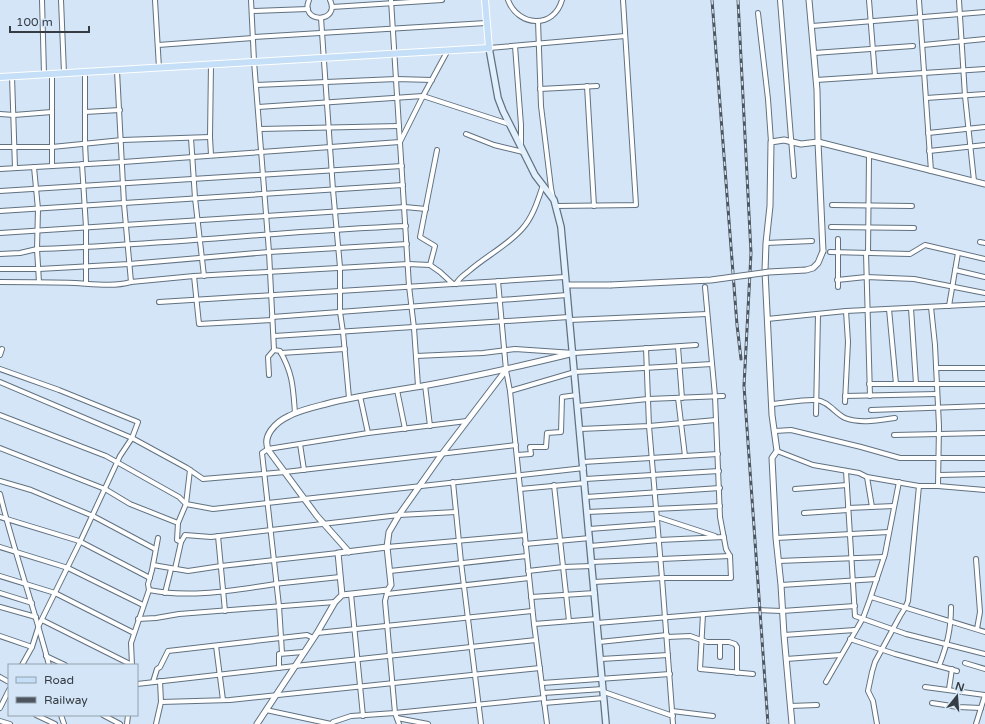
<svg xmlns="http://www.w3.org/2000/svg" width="985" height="724" viewBox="0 0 985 724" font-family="'Varela Round',sans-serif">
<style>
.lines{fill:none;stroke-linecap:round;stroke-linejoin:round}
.minor-casing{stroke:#617180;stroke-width:6}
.tertiary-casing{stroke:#617180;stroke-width:7}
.secondary-casing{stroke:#617180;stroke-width:8}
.primary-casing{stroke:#fff;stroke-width:8}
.minor{stroke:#fff;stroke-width:4}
.tertiary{stroke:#fff;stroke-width:5}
.secondary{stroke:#e2effc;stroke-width:5.5}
.primary{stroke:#c5dff8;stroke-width:6}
.rail-casing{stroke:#4d555e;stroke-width:3}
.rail{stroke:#d3e5f6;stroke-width:1.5;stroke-dasharray:4.5;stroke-linecap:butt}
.tertiary-bridge-casing{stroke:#617180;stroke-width:7;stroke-linecap:butt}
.tertiary-bridge{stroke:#fff;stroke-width:5}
</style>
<rect width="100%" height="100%" fill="#d3e5f6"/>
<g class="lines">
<g class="minor-casing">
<g id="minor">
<polyline points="42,0 44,74"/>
<polyline points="61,0 64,73"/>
<polyline points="155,0 159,68"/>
<path d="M251,0L254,61L269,252L274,350L280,351C293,374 293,387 295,413"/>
<path d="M309,0C299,24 341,23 330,0"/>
<polyline points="391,0 409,286 414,328 418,386"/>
<path d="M508,0C518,27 554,29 562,0"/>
<polyline points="780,0 794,176"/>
<polyline points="869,0 875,76"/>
<polyline points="919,0 931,171"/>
<polyline points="959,0 965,96 974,181"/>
<polyline points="332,7 442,0"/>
<polyline points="252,11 308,9"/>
<polyline points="758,13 768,99 771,142"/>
<polyline points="321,18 333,190 340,267 340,312 343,332 349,398"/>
<polyline points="538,21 541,106 551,188 553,198"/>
<polyline points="812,26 985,12"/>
<polyline points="253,37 486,23"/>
<polyline points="158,45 253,38"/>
<polyline points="923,45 985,39"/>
<polyline points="515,46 521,125 521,146"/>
<polyline points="489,48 625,36"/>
<polyline points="814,53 913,46"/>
<polyline points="211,64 210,137 211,155"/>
<polyline points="117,71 124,204 131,282 194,276 408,264 430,265 440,272 453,284"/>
<polyline points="85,72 85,143 86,163"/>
<polyline points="12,76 15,168"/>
<polyline points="816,80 985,69"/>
<polyline points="256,85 396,79 432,80"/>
<polyline points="587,86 594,206"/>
<polyline points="540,89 597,86"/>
<polyline points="926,98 985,94"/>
<polyline points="258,107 423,96 509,124"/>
<polyline points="85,112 120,110"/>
<polyline points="0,114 14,115 52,112"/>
<polyline points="260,129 399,126"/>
<polyline points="928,133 985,127"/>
<polyline points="466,134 494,145 523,152"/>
<polyline points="191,138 195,198 204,276"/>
<polyline points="0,147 52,147 122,140 210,137"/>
<polyline points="929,151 985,145"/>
<polyline points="82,164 86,227 86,283"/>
<polyline points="52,166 52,74"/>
<path d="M34,167L38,209L37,249C160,245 283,231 406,226"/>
<polyline points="0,169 123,162 400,142 423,96 448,50"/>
<polyline points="0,191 402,166"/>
<polyline points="832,205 912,206"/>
<polyline points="556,206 636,205 623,0"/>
<polyline points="0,211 403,185"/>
<polyline points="831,227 914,228"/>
<polyline points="0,233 405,207 426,209"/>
<polyline points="838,239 838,287"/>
<polyline points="980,242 985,243"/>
<polyline points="766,243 812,241"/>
<polyline points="830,252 910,254 925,245 985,259"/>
<polyline points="866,253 870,396"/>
<polyline points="868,253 869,156"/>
<polyline points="0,254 20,253 37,249 39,282"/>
<polyline points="430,265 435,246 420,237 437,150"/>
<polyline points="0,269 39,269 129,264 269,252 407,244"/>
<polyline points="955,270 985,277"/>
<polyline points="194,276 199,324 272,320"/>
<polyline points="837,280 866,277 914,279 985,293"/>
<polyline points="498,281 506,370 510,391 534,624 547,724"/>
<path d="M0,282C25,282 50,282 75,283C93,284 113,287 131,282"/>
<path d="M456,284C459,278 464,275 469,271C486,256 507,246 522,229C533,217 538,200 543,185"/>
<polyline points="159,302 565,277"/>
<polyline points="949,306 958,253"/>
<polyline points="931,307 935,345 939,426 938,486"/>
<polyline points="911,308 916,384"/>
<polyline points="889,309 896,384"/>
<polyline points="272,317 567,295"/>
<polyline points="767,319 846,311 985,304"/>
<polyline points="570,320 707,314"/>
<polyline points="274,336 569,317"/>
<polyline points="678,347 682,398"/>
<polyline points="646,348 649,426 662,578 673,724"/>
<polyline points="281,353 345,349"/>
<polyline points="0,355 2,349"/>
<polyline points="416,356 483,353 515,349 574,353 696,345"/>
<polyline points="936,368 985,368"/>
<polyline points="0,369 59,390 138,422 132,438 120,456 80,542 39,625 32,647 22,665"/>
<polyline points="269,375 268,357 274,350"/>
<polyline points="0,382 132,438 187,468 203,479 285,472 516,445"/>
<polyline points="869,384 985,384"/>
<polyline points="425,385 430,426"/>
<polyline points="397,390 405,429"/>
<polyline points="510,391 575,372 712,364"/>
<polyline points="360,396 368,433"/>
<polyline points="845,396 937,394"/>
<polyline points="678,398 685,456"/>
<polyline points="845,402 848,342 846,311"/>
<path d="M772,404C786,403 803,399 816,400C828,401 835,413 845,418C860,424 880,420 895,418"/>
<polyline points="578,406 648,399 723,396"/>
<polyline points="871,410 985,406"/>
<polyline points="816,414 818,314"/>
<polyline points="0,415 106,456 179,497 186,504 213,509 584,468"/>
<polyline points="580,429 649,426 716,420"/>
<polyline points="775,431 791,430 861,447 900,458 985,458"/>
<polyline points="894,435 985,433"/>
<polyline points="300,444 304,470"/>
<polyline points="0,448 105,489 130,504 178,523"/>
<polyline points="777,451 813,465 859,473 867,477 919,486 938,486 985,490"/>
<polyline points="517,455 531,454 530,447 546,447 547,433 561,432 562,397 577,395"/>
<polyline points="583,462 718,454"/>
<polyline points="846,471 855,616 906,634 985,654"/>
<polyline points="939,475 985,474"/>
<polyline points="867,477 872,507"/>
<polyline points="585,479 719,471"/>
<polyline points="0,481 31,490 93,516 155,549"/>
<polyline points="453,482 461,562 481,724"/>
<polyline points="554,485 569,621"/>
<polyline points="520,489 585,483"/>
<polyline points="795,489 847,485"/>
<path d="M0,494C14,552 34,607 49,665"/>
<polyline points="586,497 720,488"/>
<polyline points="848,508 894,506"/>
<polyline points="587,512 720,506"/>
<polyline points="804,513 848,510"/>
<polyline points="0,517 79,541 150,578"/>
<polyline points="657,517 715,536"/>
<polyline points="589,529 657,524"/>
<polyline points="218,536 225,611"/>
<polyline points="776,538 889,532"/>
<polyline points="181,542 185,535 211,537 399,515 456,512"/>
<polyline points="525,544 590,538"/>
<polyline points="590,546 659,540 724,537"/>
<polyline points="0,547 68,568 143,605"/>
<polyline points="387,547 525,535"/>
<polyline points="976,559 980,612 977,629"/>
<polyline points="778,561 884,557"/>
<polyline points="592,562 730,556"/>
<polyline points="153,565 188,571 221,566 338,553"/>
<polyline points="175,569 181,542 177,540 178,523 186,504 190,470"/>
<polyline points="390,571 527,556"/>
<polyline points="528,571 563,567 592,566"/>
<polyline points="0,576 55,593 134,633"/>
<polyline points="594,582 662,578 731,578 730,556 726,549 720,517 715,396 705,287"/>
<polyline points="781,585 877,579"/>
<path d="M149,590C193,599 239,589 283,583C302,581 321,579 340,577"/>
<polyline points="0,593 32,603"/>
<polyline points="165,593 171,569"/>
<polyline points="387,593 385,601 395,713 399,724"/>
<polyline points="351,594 363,716"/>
<polyline points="387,594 529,578"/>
<polyline points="531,597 595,593"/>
<polyline points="871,597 985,632"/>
<polyline points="0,607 36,617"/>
<polyline points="703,614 700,669 753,674"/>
<polyline points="138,619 156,618 179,614 335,602"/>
<polyline points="42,620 132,665"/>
<polyline points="597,623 754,610 782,611 855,606"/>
<polyline points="534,624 597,619"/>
<polyline points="317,633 532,611"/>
<polyline points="784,635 855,630"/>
<polyline points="0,636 32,647"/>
<polyline points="667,637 690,636 707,642 729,642 735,644 737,647 737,673"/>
<polyline points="850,639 895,654 957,671"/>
<polyline points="599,642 667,635"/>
<polyline points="720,642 720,657"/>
<polyline points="216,646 223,700"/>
<polyline points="282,653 279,606 262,453 268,449 368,433 467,421"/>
<polyline points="46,656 65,665"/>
<polyline points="601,659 668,655"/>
<polyline points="786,659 841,655"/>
<polyline points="965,663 985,669"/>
<polyline points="132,665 131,643 149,590 148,584 152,570 158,538"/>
<path d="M939,666C947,645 951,630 951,607"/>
<polyline points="279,668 279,654 303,652"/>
<polyline points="0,677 9,682"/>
<polyline points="153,682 157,669 160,667 168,651 307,635 313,638"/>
<polyline points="826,682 863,618 870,599 885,554 899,482"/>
<polyline points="542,683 670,674"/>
<polyline points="137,684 295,666 536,640"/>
<polyline points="925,687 985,695 976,724"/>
<polyline points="949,689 952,669"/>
<polyline points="604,692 673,716"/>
<polyline points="543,693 603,689"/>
<polyline points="161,702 230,700 540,668"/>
<polyline points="544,703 604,698"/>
<polyline points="932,703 958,707 981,708"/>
<polyline points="790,706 817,705"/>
<polyline points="0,708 9,690"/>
<polyline points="266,710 331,724"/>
<polyline points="672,711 713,716"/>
<polyline points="36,715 55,724"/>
<polyline points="61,715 64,724"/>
<polyline points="103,715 120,724"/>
<polyline points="397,718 428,724"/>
<polyline points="0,721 10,724"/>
<polyline points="127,724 128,715"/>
<polyline points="156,724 161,702 160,681"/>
<polyline points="332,724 333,722 351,716 395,713 544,698"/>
<polyline points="877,724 873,701 868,691 872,672 875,662 900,616 905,608 908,601 919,486"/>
</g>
</g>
<g class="tertiary-casing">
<g id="tertiary">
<polyline points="809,0 817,90 818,142 823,251"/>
<polyline points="567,285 610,285"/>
<polyline points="387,547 389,532 399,515 442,454 506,370"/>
<path d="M349,552L317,516L269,451C261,436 276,422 289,416C300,410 314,407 326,404C360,395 394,391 428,385C477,376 525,365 574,353"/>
<polyline points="257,724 317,633 335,602 342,595 388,590 391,585 387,547 338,553 342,595"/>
<polyline points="792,724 784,635 781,585 776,538 772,458 777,451 772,415 765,271 766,243 770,206 771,142 784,140 801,144 818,142 985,184"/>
</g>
</g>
<g class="secondary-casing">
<polyline id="secondary" points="489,48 498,98 503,111 535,175 554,200 561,227 606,724"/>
</g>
<g class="primary-casing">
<polyline id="primary" points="0,77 489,48 485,0"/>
</g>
<use href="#minor" class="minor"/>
<use href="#tertiary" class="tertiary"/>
<use href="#secondary" class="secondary"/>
<use href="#primary" class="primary"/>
<g class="rail-casing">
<g id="rail">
<polyline points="712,0 737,325 741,359"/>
<polyline points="738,0 751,253 744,386 768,724"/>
</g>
</g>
<use href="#rail" class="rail"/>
<g class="tertiary-bridge-casing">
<polyline id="tertiary-bridge" points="610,285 711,280 769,272 806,270 813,268 818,263 823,251"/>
</g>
<use href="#tertiary-bridge" class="tertiary-bridge"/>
</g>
<rect x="8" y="664" width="130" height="52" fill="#d3e5f6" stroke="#94a1ae"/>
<rect x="16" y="677" width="20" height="6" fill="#c5dff8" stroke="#94a1ae"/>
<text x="44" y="684" font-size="12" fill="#353c43">Road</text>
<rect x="16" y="697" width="20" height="6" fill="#4d555e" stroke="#94a1ae"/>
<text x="44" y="704" font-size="12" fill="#353c43">Railway</text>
<g transform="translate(957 696) rotate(17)" stroke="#d3e5f6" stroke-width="3" paint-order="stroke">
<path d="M0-3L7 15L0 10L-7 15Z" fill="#353c43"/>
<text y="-6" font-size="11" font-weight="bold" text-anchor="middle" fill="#353c43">N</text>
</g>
<path d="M10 26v6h79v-6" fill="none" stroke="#353c43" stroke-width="2"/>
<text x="16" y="26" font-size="12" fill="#353c43" stroke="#d3e5f6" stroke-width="3" paint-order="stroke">100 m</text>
</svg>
